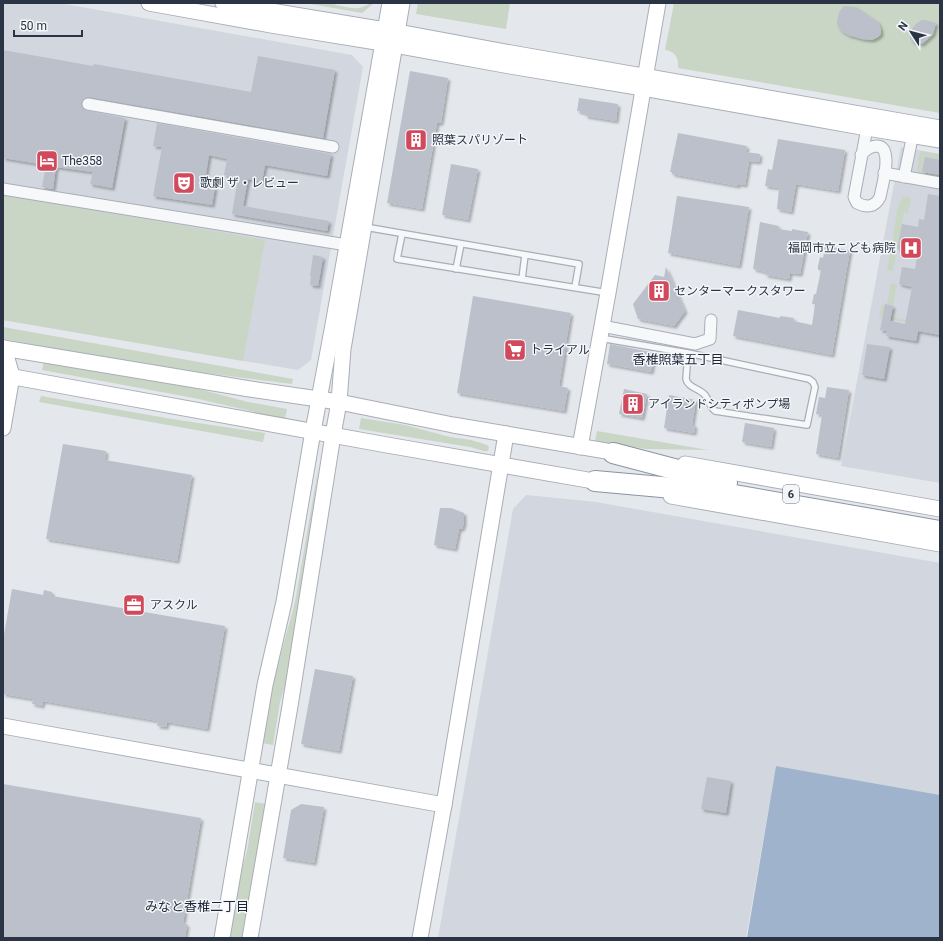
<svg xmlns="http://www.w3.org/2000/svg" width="943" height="941" viewBox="0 0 943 941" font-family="Roboto,'Noto Sans JP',sans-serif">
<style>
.built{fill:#d2d6de}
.green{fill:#c9d6c5}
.water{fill:#9fb4cc}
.building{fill:#bbc0ca;filter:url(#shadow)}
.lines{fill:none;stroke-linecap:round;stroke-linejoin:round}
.lane-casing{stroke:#a9aeb7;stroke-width:8}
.street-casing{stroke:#a9aeb7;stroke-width:13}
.secondary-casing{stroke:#a9aeb7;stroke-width:17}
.highway-casing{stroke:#8b94a3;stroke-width:22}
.lane{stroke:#f7f8fa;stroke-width:5.5}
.street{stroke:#f7f8fa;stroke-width:11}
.secondary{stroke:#fff;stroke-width:15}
.highway{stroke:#fff;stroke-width:20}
.labels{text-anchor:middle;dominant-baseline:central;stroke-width:3;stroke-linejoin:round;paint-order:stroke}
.shield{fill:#f4f6f9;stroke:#676e7b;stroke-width:1}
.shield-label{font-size:11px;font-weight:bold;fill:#2b3445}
.poi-label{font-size:12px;fill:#2b3445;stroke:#f4f6f9;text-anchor:start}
.neighbourhood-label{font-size:13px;fill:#1d2536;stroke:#f4f6f9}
</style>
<defs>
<filter id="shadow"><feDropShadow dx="2.5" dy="2.5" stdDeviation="1" flood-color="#0004"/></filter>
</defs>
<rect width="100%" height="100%" fill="#e4e7ec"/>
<g class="built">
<polygon points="3,3 59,3 352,55 363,67 311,360 298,370 3,320"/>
<polygon points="901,147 940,154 940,483 841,466"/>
<polygon points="526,495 596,502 940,563 940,795 776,766 746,938 438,938 513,509"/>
</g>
<g class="green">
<path d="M305,3H334L333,4C341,6 351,9 359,8C365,7 368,3 374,3L362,13Z"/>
<polygon points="418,3 510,3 506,29 416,14"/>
<path d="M674,3H940V113L678,68C679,58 675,51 665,50Z"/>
<polygon points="920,151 940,154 940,177 918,173 917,170"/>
<polygon points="3,194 265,240 243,361 3,320"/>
<polygon points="903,196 911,198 908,214 904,212 893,271 887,270 898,207"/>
<polygon points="891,283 897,284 891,317 906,320 906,322 879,318 882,303 887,304"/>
<polygon points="3,327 293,379 292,384 197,372 178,371 3,339"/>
<polygon points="44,361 195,388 248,402 287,409 285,419 194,398 42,370"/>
<polygon points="41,396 172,419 265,433 263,442 39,402"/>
<polygon points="361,418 405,425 450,437 471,440 487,445 489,447 488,451 484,451 470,447 359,429"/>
<polygon points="597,431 708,450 646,449 595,441"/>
<polygon points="319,463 301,603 290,669 280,702 273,745 262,743 272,687 295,602"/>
<polygon points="255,802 266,804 243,938 229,938 239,880 247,851"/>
</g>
<polygon class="water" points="776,766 940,795 940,938 747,938"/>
<g class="building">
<polygon points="844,6 856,7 878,22 881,29 881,34 878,37 872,40 862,39 848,35 841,31 838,27 837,22 839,12"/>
<polygon points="922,20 926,20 936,23 933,34 922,44 916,43 913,42 910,39 910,31 917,23"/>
<polygon points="3,50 93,66 94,64 251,92 258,56 335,70 323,138 89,97 85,98 81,103 84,110 125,118 112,188 90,184 93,172 56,167 53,189 42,187 46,165 3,158"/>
<polygon points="410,71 448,78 441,123 437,123 422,209 387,203"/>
<polygon points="579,98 618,104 616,121 585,116 586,113 577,111"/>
<polygon points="157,123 331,154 327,176 265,165 262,182 248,179 243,206 329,221 327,231 232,214 238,178 224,175 227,159 209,155 204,186 215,187 212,205 153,196 162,147 153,146"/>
<polygon points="678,133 747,146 746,152 760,154 759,162 749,161 745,185 738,184 738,186 672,174 672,172 670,172 672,162"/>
<polygon points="778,139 845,150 838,191 796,184 791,212 777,209 779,188 765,186 768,169 772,170"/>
<polygon points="925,157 940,160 940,175 922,172"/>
<polygon points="451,164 478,169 468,220 442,215"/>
<polygon points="928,194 940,196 940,335 918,331 916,341 886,336 887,331 880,330 885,304 893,306 890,321 905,324 912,287 899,284 902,267 915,269 918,252 897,249 902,224 918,227 919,219 924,220"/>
<polygon points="677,196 749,207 739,266 668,253"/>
<polygon points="760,222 779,226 778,229 792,231 792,229 808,232 800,274 790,273 789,279 765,275 766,272 753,269"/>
<polygon points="825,246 850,250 832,355 733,336 738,310 780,318 780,316 794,318 793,321 812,325 815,304 812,304 814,294 816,294 821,270 818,270 818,266 820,257 823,258"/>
<polygon points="313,255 323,257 318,286 310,285 311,276 310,276"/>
<polygon points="666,267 685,311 674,326 638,319 633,304 655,275 664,277"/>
<polygon points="473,296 571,313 559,386 568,388 564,411 457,393"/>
<polygon points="610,344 655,353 651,372 607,364"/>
<polygon points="867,344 890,347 884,379 862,375"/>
<polygon points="827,387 849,390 838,458 816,454 822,415 816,414 819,397 825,398"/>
<polygon points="624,389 647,394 642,418 619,414"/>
<polygon points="669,395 696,400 692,425 695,425 694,433 664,428"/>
<polygon points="745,423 774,428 771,447 742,442"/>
<polygon points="63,444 106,451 105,460 192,475 177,561 46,539"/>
<polygon points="440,508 451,508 464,513 464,523 462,529 459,529 455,549 434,545"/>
<polygon points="12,589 43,595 44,590 52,592 52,596 225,626 207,729 167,722 166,727 157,726 158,721 43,701 42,706 32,704 33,699 3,694 3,640"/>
<polygon points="315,669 353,676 339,751 301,744"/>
<polygon points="707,777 731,781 726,813 701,809"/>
<polygon points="3,784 201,818 183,923 187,924 185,938 3,938"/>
<polygon points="301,804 324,807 314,863 283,858 291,810"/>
</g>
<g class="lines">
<g class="lane-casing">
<g id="lane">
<polyline points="365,227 579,264 575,287"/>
<polyline points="402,234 397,259 608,293"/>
<polyline points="456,269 461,244"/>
<polyline points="522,279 525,255"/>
<path d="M600,338L688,353L809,379L813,382L815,387L807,425L715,411C709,406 709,400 705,395C699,388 688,388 686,379L688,353"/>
</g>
</g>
<g class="street-casing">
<g id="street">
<polyline points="88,104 333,147"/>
<path d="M861,155C866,150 870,146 877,146C894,147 882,186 880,197C875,207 867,208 857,203L854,197L867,128"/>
<polyline points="884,173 940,183"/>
<polyline points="904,177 914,129"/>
<polyline points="3,189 347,245"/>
<polyline points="602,326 695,344 710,339 711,320"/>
</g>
</g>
<g class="secondary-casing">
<g id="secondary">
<polyline points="149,3 271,25 395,45 510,66 643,88 867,128 940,140"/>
<polyline points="223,3 397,32 511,53 940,128"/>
<polyline points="3,348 250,389 339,402 453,425 624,454"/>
<polyline points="3,375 387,445 605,483"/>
<polyline points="3,428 12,376 4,348"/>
<polyline points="580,447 608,293 658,3"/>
<polyline points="685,464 940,509"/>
<polyline points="671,496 940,544"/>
<polyline points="3,726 444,805"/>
<polyline points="222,938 265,685 284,602 313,431 333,325 390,3"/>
<polyline points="250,938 290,706 333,435 339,402 343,349 402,3"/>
<polyline points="420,938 444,805 506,434"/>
</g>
</g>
<g class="highway-casing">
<g id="highway">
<polyline points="613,453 727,483"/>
<polyline points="595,481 717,492 940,531"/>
</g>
</g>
<use href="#lane" class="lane"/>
<use href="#street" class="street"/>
<use href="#secondary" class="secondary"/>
<use href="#highway" class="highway"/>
</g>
<defs>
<g id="building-square" transform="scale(1.15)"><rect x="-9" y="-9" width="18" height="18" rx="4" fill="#d1495b" stroke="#f4f6f9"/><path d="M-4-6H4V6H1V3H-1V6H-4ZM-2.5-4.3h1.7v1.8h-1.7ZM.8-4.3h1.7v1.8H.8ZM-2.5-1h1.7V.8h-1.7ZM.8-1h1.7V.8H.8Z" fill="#fff"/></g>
<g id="hotel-square" transform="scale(1.15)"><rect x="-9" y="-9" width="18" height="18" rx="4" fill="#d1495b" stroke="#f4f6f9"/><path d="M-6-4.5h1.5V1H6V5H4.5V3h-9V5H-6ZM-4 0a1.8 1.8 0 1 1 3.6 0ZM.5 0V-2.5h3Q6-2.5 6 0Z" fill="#fff"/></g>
<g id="theatre-square" transform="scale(1.15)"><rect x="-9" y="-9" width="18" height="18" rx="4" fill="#d1495b" stroke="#f4f6f9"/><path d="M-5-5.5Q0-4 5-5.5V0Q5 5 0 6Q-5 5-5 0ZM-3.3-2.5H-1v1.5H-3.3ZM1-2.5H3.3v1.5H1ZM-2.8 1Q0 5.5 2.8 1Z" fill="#fff"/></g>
<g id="hospital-square" transform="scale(1.15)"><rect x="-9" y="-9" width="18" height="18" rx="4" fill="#d1495b" stroke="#f4f6f9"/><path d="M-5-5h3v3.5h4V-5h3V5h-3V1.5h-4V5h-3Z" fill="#fff"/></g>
<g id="supermarket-square" transform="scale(1.15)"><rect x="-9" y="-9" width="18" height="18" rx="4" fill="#d1495b" stroke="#f4f6f9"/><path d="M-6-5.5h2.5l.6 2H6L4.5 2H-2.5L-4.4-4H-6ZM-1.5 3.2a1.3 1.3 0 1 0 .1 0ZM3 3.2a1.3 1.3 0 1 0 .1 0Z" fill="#fff"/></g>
<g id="office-square" transform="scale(1.15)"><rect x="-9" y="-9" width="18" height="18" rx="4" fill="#d1495b" stroke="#f4f6f9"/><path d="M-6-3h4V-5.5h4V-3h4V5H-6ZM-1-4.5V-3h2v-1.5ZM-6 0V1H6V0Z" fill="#fff"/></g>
</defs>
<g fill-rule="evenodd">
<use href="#building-square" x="416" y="140"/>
<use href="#hotel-square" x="47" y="161"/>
<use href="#theatre-square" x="184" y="183"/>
<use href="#hospital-square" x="911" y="248"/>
<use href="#building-square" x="659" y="291"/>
<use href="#supermarket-square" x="515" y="350"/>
<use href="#building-square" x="633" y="404"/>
<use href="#office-square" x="134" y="605"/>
</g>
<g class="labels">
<rect class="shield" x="783" y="485" width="16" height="18" rx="3"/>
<g class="shield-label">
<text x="791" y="494">6</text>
</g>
<g class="poi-label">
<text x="432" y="140">照葉スパリゾート</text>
<text x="62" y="161">The358</text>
<text x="200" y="183">歌劇 ザ・レビュー</text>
<text x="896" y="248" text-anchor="end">福岡市立こども病院</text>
<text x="674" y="291">センターマークスタワー</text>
<text x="530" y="350">トライアル</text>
<text x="648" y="404">アイランドシティポンプ場</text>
<text x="150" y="605">アスクル</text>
</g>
<g class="neighbourhood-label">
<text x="678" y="359">香椎照葉五丁目</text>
<text x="197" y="906">みなと香椎二丁目</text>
</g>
</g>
<rect width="943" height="941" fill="none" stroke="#2b3445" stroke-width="8"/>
<g transform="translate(911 32) rotate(306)" stroke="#f4f6f9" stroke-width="3" paint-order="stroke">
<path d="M0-3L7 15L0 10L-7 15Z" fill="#2b3445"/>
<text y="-6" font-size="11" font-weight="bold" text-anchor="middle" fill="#2b3445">N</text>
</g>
<path d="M14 30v6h68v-6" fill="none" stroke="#2b3445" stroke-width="2"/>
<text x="20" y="30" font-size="12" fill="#2b3445" stroke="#f4f6f9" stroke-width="3" paint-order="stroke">50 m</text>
</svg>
